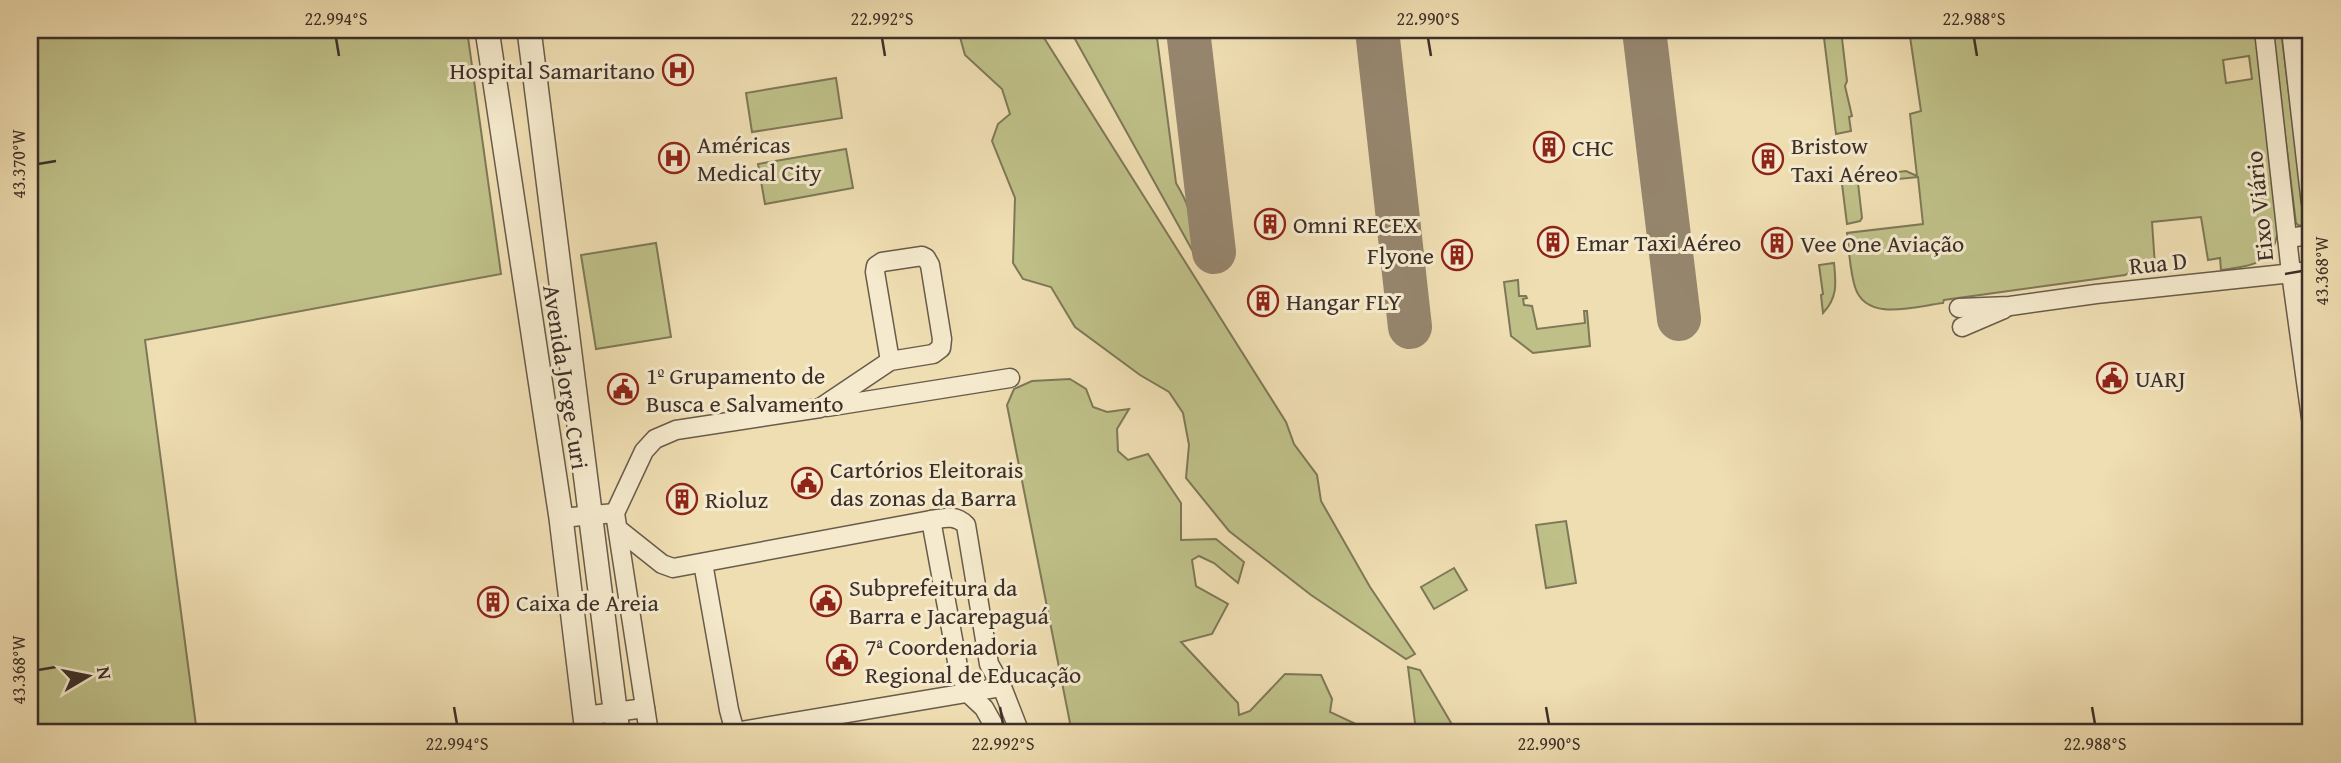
<svg xmlns="http://www.w3.org/2000/svg" width="2341" height="763" viewBox="0 0 2341 763" font-family="'Gentium Book Plus',serif">
<style>
.green{fill:#bfc088;stroke:#7e7858;stroke-width:2;fill-rule:evenodd}
.lines{fill:none;stroke-linecap:round;stroke-linejoin:round}
.taxiway{stroke:#96866e;stroke-width:44}
.minor-casing{stroke:#695b4b;stroke-width:21}
.tertiary-casing{stroke:#695b4b;stroke-width:26}
.minor{stroke:#f5eacd;stroke-width:18}
.tertiary{stroke:#f5eacd;stroke-width:23}
.ticks{fill:none;stroke:#3c2f29;stroke-width:2.5}
.labels{text-anchor:middle;dominant-baseline:central;stroke-width:6;stroke-linejoin:round;paint-order:stroke}
.poi-label{font-size:24px;fill:#3c2f29;stroke:#f5eacd;text-anchor:start}
.street-label{font-size:24px;fill:#3c2f29;stroke:#f5eacd}
.neatline{fill:none;stroke:#3c2f29;stroke-width:2.5}
.ticks-label{font-size:18px;text-anchor:middle;fill:#3c2f29}
</style>
<rect width="100%" height="100%" fill="#efdeb2"/>
<filter id="stains"><feTurbulence type="fractalNoise" baseFrequency=".00286" numOctaves="4"/><feColorMatrix values="0 0 0 0 .2 0 0 0 0 .09 0 0 0 0 .02 0 0 0 .5 -.17"/></filter>
<radialGradient id="worn" r=".72"><stop offset=".6" stop-color="#630" stop-opacity="0"/><stop offset="1" stop-color="#630" stop-opacity=".3"/></radialGradient>
<g class="green">
<polygon points="30,30 467,30 501,274 145,340 197,733 30,733"/>
<polygon points="958,30 1039,30 1286,422 1294,444 1317,475 1321,501 1370,587 1415,654 1406,659 1311,595 1229,531 1186,478 1189,445 1183,413 1169,392 1140,375 1075,327 1051,287 1023,279 1013,263 1015,198 992,141 998,124 1010,114 1002,89 965,55"/>
<path d="M1070,30H1156L1176,183C1185,199 1190,207 1191,226L1199,235L1206,252L1201,266Z"/>
<polygon points="1823,30 1841,30 1847,81 1845,86 1852,116 1849,117 1851,131 1836,134"/>
<path d="M1909,30H2223V32L2255,30L2278,226C2277,263 2252,266 2221,270L2220,258L2208,260L2201,217L2152,222L2155,266L2135,269L2125,275L1944,300L1943,303C1917,306 1866,323 1855,287C1850,271 1849,251 1847,233L1923,224L1918,177L1858,183L1862,218L1860,221L1847,224L1841,176L1859,173L1860,177L1906,171L1917,176L1910,114L1921,111ZM2249,56L2252,79L2226,83L2223,60Z"/>
<polygon points="2272,30 2281,30 2305,221 2304,224 2299,226 2296,223"/>
<polygon points="836,78 842,118 752,132 746,93"/>
<polygon points="846,149 853,188 765,204 758,164"/>
<polygon points="656,243 671,337 596,349 581,255"/>
<path d="M1834,263C1836,283 1838,297 1823,313L1821,295L1823,294L1819,265Z"/>
<polygon points="1518,280 1519,296 1526,296 1527,298 1523,299 1524,305 1532,306 1537,329 1585,323 1584,311 1587,311 1590,346 1533,353 1511,336 1504,282"/>
<polygon points="1070,379 1086,389 1093,407 1107,412 1129,409 1117,429 1118,451 1128,460 1148,454 1181,503 1181,540 1216,539 1244,562 1238,583 1214,563 1199,556 1192,560 1196,586 1228,604 1212,634 1181,642 1238,703 1239,715 1250,711 1285,674 1321,675 1332,699 1330,712 1360,726 1361,733 1072,733 1007,405 1014,389 1032,381"/>
<polygon points="1566,521 1576,583 1546,588 1536,525"/>
<polygon points="1454,568 1467,590 1434,609 1421,587"/>
<polygon points="1408,667 1420,670 1457,733 1422,733 1423,730 1415,723"/>
</g>
<g class="lines">
<g class="taxiway">
<polyline points="1188,30 1214,252"/>
<polyline points="1377,30 1410,327"/>
<polyline points="1644,30 1679,319"/>
</g>
<g class="minor-casing">
<g id="minor">
<polyline points="2264,30 2291,273 2311,418"/>
<polyline points="2291,30 2311,204"/>
<polyline points="2287,238 2311,235"/>
<polyline points="1959,308 2010,306 2096,294 2311,271"/>
<polyline points="1962,327 2004,309"/>
<polyline points="827,407 1010,378"/>
<polyline points="561,518 615,513"/>
<polyline points="931,520 959,672 969,694 984,708 998,733"/>
<path d="M618,529L662,564L673,568L931,520C944,518 955,514 966,525L989,664L1002,687L1020,733"/>
<polyline points="703,563 729,710 735,732"/>
<polyline points="585,716 645,708"/>
<polyline points="649,733 615,513 644,451 655,439 676,430 820,408 890,361 933,354 941,348 942,339 930,265 926,258 922,256 882,262 876,266 875,272 890,361"/>
<polyline points="729,733 1002,687"/>
</g>
</g>
<g class="tertiary-casing">
<g id="tertiary">
<polyline points="487,30 561,518 587,733"/>
<polyline points="529,30 618,733"/>
</g>
</g>
<use href="#minor" class="minor"/>
<use href="#tertiary" class="tertiary"/>
</g>
<path class="ticks" d="M336,38L339,56M882,38L885,56M1428,38L1431,56M1974,38L1977,56M38,164L56,161M2285,274L2302,271M38,670L56,667M454,707L457,724M1000,707L1003,724M1546,707L1549,724M2092,707L2095,724"/>
<defs>
<g id="hospital-ring" transform="scale(1.575)"><circle r="9.5" fill="#f5eacd" stroke="#8f2418" stroke-width="1.5"/><path d="M-5-5h3v3.5h4V-5h3V5h-3V1.5h-4V5h-3Z" fill="#8f2418"/></g>
<g id="building-ring" transform="scale(1.575)"><circle r="9.5" fill="#f5eacd" stroke="#8f2418" stroke-width="1.5"/><path d="M-4-6H4V6H1V3H-1V6H-4ZM-2.5-4.3h1.7v1.8h-1.7ZM.8-4.3h1.7v1.8H.8ZM-2.5-1h1.7V.8h-1.7ZM.8-1h1.7V.8H.8Z" fill="#8f2418"/></g>
<g id="civic-ring" transform="scale(1.575)"><circle r="9.5" fill="#f5eacd" stroke="#8f2418" stroke-width="1.5"/><path d="M-.6-6.5H3V-4.5H.6V-3L4-1V1h2V6H-6V1h2V-1L-.6-3ZM-1.2 2.5V6h2.4V2.5Z" fill="#8f2418"/></g>
</defs>
<g fill-rule="evenodd">
<use href="#hospital-ring" x="678" y="70"/>
<use href="#building-ring" x="1549" y="147"/>
<use href="#hospital-ring" x="674" y="158"/>
<use href="#building-ring" x="1768" y="159"/>
<use href="#building-ring" x="1270" y="224"/>
<use href="#building-ring" x="1553" y="242"/>
<use href="#building-ring" x="1777" y="243"/>
<use href="#building-ring" x="1457" y="255"/>
<use href="#building-ring" x="1263" y="301"/>
<use href="#civic-ring" x="2112" y="378"/>
<use href="#civic-ring" x="623" y="389"/>
<use href="#civic-ring" x="807" y="483"/>
<use href="#building-ring" x="682" y="499"/>
<use href="#civic-ring" x="826" y="601"/>
<use href="#building-ring" x="493" y="602"/>
<use href="#civic-ring" x="842" y="660"/>
</g>
<g class="labels">
<g class="poi-label">
<text x="655" y="70" text-anchor="end">Hospital Samaritano</text>
<text x="697" y="144">Américas<tspan x="697" dy="28">Medical City</tspan></text>
<text x="1791" y="145">Bristow<tspan x="1791" dy="28">Taxi Aéreo</tspan></text>
<text x="1572" y="147">CHC</text>
<text x="1293" y="224">Omni RECEX</text>
<text x="1576" y="242">Emar Taxi Aéreo</text>
<text x="1800" y="243">Vee One Aviação</text>
<text x="1434" y="255" text-anchor="end">Flyone</text>
<text x="1286" y="301">Hangar FLY</text>
<text x="646" y="375">1º Grupamento de<tspan x="646" dy="28">Busca e Salvamento</tspan></text>
<text x="2135" y="378">UARJ</text>
<text x="830" y="469">Cartórios Eleitorais<tspan x="830" dy="28">das zonas da Barra</tspan></text>
<text x="705" y="499">Rioluz</text>
<text x="849" y="587">Subprefeitura da<tspan x="849" dy="28">Barra e Jacarepaguá</tspan></text>
<text x="516" y="602">Caixa de Areia</text>
<text x="865" y="646">7ª Coordenadoria<tspan x="865" dy="28">Regional de Educação</tspan></text>
</g>
<g class="street-label">
<text transform="translate(2259 206) rotate(-96)">Eixo Viário</text>
<text transform="translate(2158 263) rotate(-6)">Rua D</text>
<text transform="translate(566 377) rotate(81)">Avenida Jorge Curi</text>
</g>
</g>
<rect width="2341" height="763" fill="none" stroke="#efdeb2" stroke-width="77"/>
<g transform="translate(88 676) rotate(80)" stroke="#f5eacd" stroke-width="5" paint-order="stroke">
<path d="M0-5L12 26L0 18L-12 26Z" fill="#3c2f29"/>
<text y="-10" font-size="19" font-weight="bold" text-anchor="middle" fill="#3c2f29">N</text>
</g>
<rect x="38" y="38" width="2264" height="686" class="neatline"/>
<g class="ticks-label">
<text x="336" y="25">22.994°S</text>
<text x="882" y="25">22.992°S</text>
<text x="1428" y="25">22.990°S</text>
<text x="1974" y="25">22.988°S</text>
<text transform="translate(19 164) rotate(-90)" y="6">43.370°W</text>
<text transform="translate(2322 271) rotate(-90)" y="6">43.368°W</text>
<text transform="translate(19 670) rotate(-90)" y="6">43.368°W</text>
<text x="457" y="750">22.994°S</text>
<text x="1003" y="750">22.992°S</text>
<text x="1549" y="750">22.990°S</text>
<text x="2095" y="750">22.988°S</text>
</g>
<rect width="100%" height="100%" filter="url(#stains)"/>
<rect width="100%" height="100%" fill="url(#worn)"/>
</svg>
